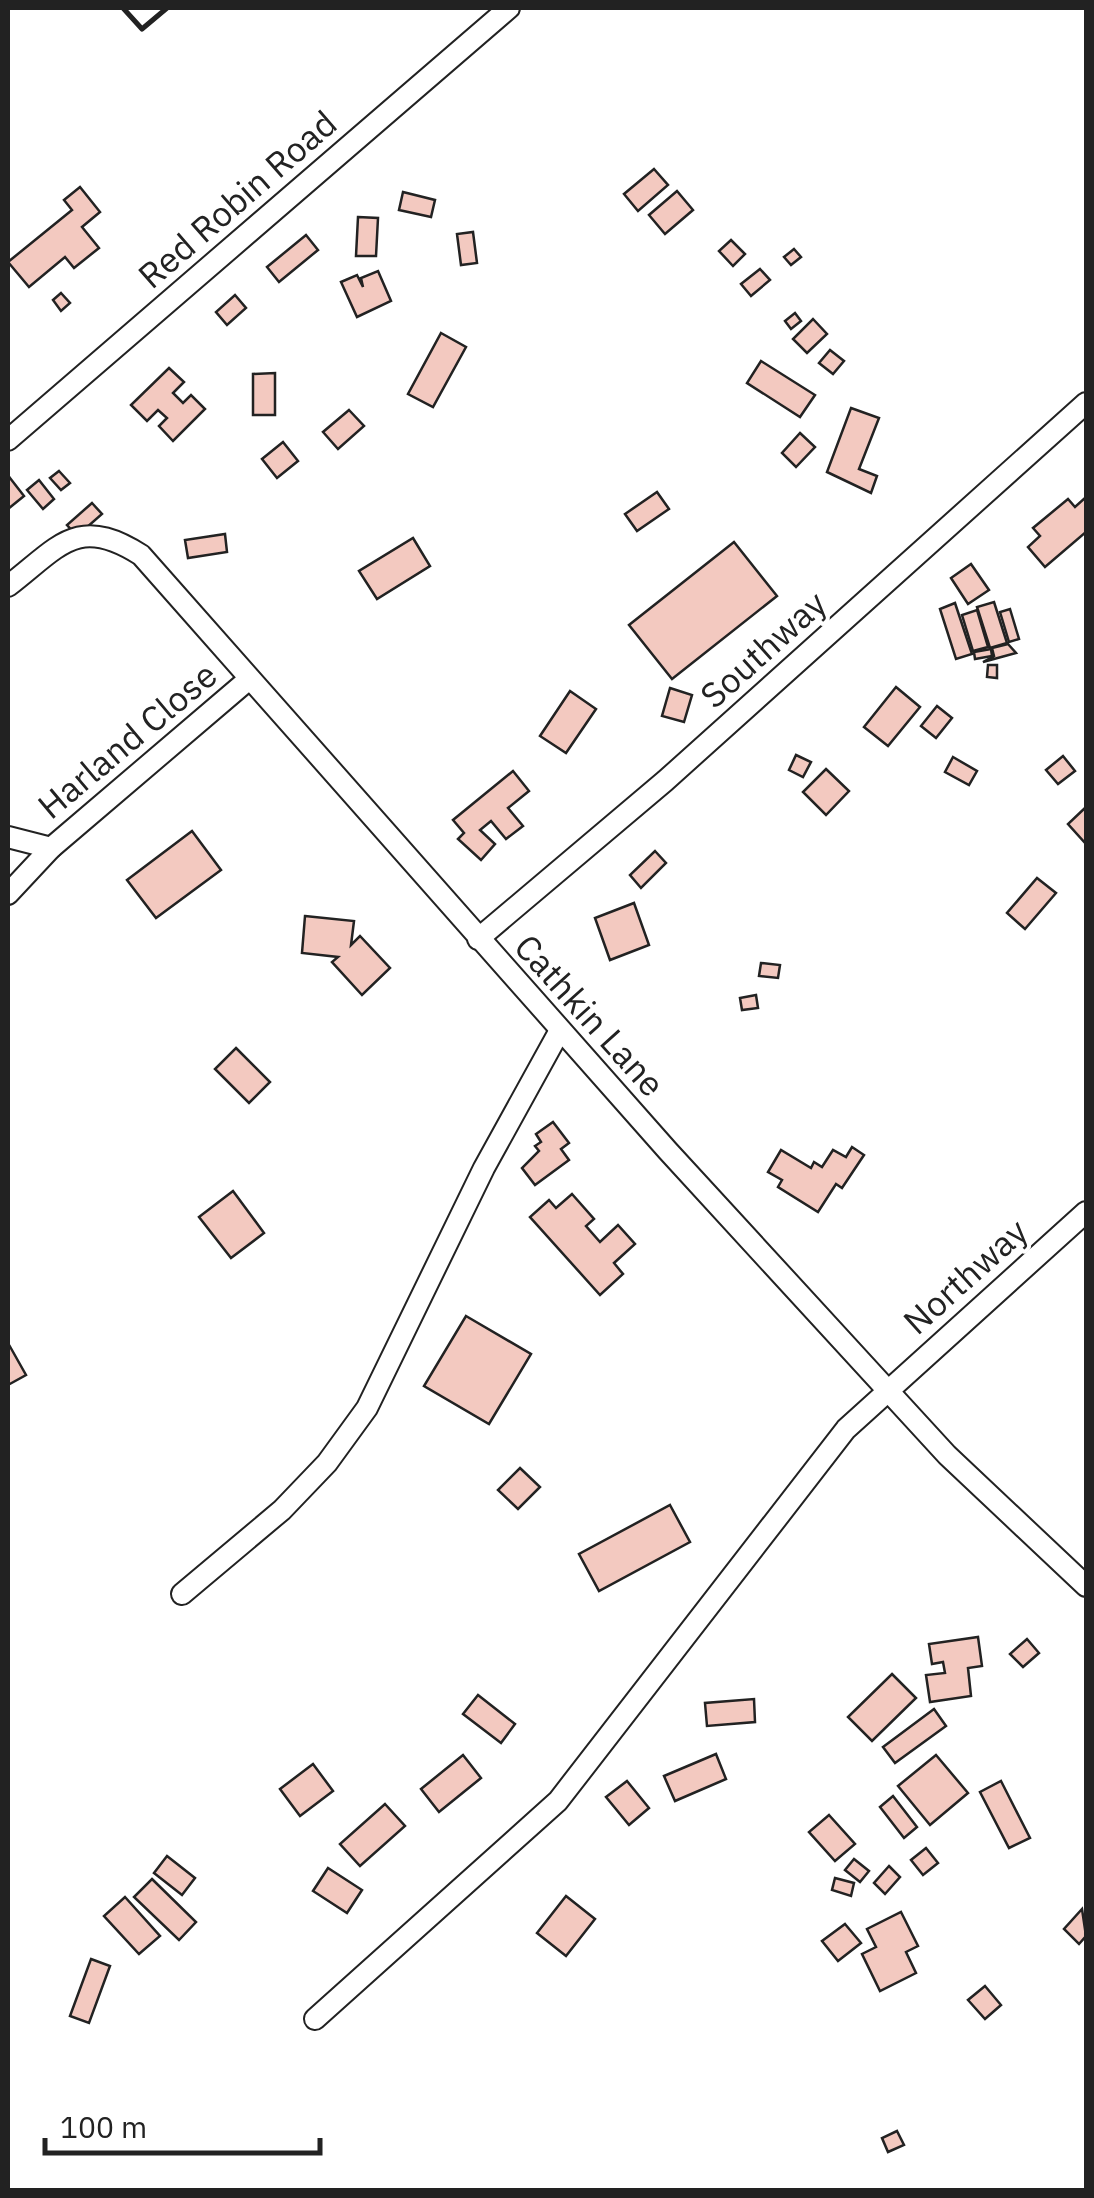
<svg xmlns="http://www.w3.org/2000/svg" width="1094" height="2198" viewBox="0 0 1094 2198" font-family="'IBM Plex Sans',sans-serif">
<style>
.building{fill:#f3c9c0;stroke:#222;stroke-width:2.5}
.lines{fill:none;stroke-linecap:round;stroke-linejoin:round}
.minor-casing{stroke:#222;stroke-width:24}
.minor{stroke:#fff;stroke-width:20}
.wall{stroke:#222;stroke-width:5}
.labels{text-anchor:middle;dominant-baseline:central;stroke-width:8;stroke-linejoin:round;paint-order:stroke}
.street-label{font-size:35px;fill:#222;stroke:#fff}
</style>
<rect width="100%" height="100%" fill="#fff"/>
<g class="building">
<polygon points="654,169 668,185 638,211 624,194"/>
<polygon points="80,187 100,212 82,227 99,248 74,268 65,257 29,287 8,262 72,210 64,200"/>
<polygon points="677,191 693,210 665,234 649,215"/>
<polygon points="403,192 435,200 431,217 399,210"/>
<polygon points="358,217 378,218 376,256 356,256"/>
<polygon points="473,232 477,263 461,265 457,234"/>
<polygon points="306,235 318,250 279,282 267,267"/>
<polygon points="731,240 745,254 733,266 719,251"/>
<polygon points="794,249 801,257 791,265 784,257"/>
<polygon points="760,269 770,280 751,296 741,284"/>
<polygon points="378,271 391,301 357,317 341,282 357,275 363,287 361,278"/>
<polygon points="61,293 70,303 61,311 53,300"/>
<polygon points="235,295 246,308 227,325 216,312"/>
<polygon points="795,313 801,321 791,329 785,321"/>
<polygon points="813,319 827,334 807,353 793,339"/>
<polygon points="441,333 466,347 433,407 408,394"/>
<polygon points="830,350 844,361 833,374 819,363"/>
<polygon points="761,361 815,395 800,417 747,383"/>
<polygon points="169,368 184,382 173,393 183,403 191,395 205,409 173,441 159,426 167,418 158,410 147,421 131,405"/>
<polygon points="275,373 275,415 253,415 253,374"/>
<polygon points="851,408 879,418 859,469 877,476 871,493 827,472"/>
<polygon points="349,410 364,426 338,449 323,432"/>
<polygon points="800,433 815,447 796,467 782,453"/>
<polygon points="283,442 298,461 277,478 262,459"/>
<polygon points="59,471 70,483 61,490 50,478"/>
<polygon points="10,478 24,496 8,509 8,480"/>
<polygon points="39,480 54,499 43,509 27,490"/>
<polygon points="657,492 669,509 637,531 625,514"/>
<polygon points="1086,497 1086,532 1045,567 1028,547 1040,536 1033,528 1068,499 1075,507"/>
<polygon points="92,503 102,514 77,536 67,525"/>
<polygon points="225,534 227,552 188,558 185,540"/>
<polygon points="413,538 430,566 377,599 359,571"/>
<polygon points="734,542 777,596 672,679 629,625"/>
<polygon points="971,564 989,590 968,604 951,578"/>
<polygon points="994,602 1007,643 990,648 977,607"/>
<polygon points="955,603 972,654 956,659 940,609"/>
<polygon points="1010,609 1019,639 1009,642 1000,612"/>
<polygon points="977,610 988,647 973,651 962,615"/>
<polygon points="1008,644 1016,653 983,662 994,656 992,648"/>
<polygon points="991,649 992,656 975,659 974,652"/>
<polygon points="988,665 997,665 997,678 987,677"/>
<polygon points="896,687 920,707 888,746 864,727"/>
<polygon points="670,688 692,695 684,722 662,716"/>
<polygon points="570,691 596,709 566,753 540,736"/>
<polygon points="937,706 952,718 936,738 921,726"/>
<polygon points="796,755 811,762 803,777 789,770"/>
<polygon points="1063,756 1075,771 1058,784 1046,770"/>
<polygon points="953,757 977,771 969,785 945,772"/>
<polygon points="826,769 849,791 826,815 803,792"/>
<polygon points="513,771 529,791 508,808 523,826 506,839 491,821 480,830 495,844 481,860 458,839 464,833 453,820"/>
<polygon points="1086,807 1086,844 1068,824"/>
<polygon points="192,831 221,870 156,918 127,880"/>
<polygon points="655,851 666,863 641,888 630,875"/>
<polygon points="1037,878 1056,893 1025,929 1007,913"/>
<polygon points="634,903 649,945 610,960 595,918"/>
<polygon points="305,916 354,921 351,945 360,936 390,968 362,995 332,962 338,957 302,953"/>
<polygon points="761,963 780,965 778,978 759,976"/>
<polygon points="756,995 758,1008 742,1010 740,998"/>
<polygon points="236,1048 270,1082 249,1103 215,1069"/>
<polygon points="553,1122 569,1143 561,1149 569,1160 535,1185 522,1168 539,1151 535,1146 541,1142 536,1134"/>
<polygon points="852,1147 864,1155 842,1188 836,1184 818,1212 778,1187 782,1180 768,1172 781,1150 811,1168 814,1162 822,1167 833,1150 846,1157"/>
<polygon points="233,1191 264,1233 231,1258 199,1217"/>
<polygon points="572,1194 594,1219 586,1226 600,1242 618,1225 635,1244 614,1263 623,1274 600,1295 530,1217 549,1200 556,1208"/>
<polygon points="466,1316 531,1354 489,1424 424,1386"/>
<polygon points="8,1343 26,1375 8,1385"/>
<polygon points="520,1468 540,1487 518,1509 498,1490"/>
<polygon points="670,1505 690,1542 599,1591 579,1554"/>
<polygon points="978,1637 982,1666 968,1668 971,1696 930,1702 926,1675 945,1673 943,1662 932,1664 929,1644"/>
<polygon points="1027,1639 1039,1653 1023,1667 1010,1654"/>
<polygon points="892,1674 916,1698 872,1741 848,1717"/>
<polygon points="478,1695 515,1724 501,1743 463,1714"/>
<polygon points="754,1699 755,1722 707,1726 705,1703"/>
<polygon points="934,1709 946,1726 895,1763 883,1747"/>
<polygon points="716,1754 726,1779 675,1801 664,1776"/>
<polygon points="463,1755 481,1778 439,1812 421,1789"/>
<polygon points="936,1755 968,1793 930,1825 898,1786"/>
<polygon points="313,1764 333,1791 300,1816 280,1789"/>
<polygon points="627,1781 649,1808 629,1825 606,1797"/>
<polygon points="1001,1781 1030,1838 1009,1848 980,1792"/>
<polygon points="893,1796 917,1827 904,1838 880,1807"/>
<polygon points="385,1804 405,1826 360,1866 340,1844"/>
<polygon points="829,1815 855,1844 835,1861 809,1832"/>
<polygon points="926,1848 938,1863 923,1875 911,1860"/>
<polygon points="167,1856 195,1878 182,1895 154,1873"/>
<polygon points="854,1859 869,1871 860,1882 845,1870"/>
<polygon points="889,1866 900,1877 885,1894 874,1883"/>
<polygon points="328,1868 362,1890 347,1913 313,1891"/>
<polygon points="835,1878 854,1883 851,1896 832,1890"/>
<polygon points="152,1879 196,1922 179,1940 134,1897"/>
<polygon points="566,1896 595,1919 566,1956 537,1933"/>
<polygon points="125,1897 160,1936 139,1954 104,1916"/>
<polygon points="1082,1909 1086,1936 1079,1944 1064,1929"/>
<polygon points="901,1912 918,1946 906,1952 916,1973 880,1991 862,1954 876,1947 867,1929"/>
<polygon points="845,1924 861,1943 838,1961 822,1941"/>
<polygon points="91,1959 110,1966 89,2023 70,2016"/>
<polygon points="985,1986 1001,2005 985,2019 968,2000"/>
<polygon points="897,2131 904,2145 888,2152 882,2138"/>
</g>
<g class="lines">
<g class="minor-casing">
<g id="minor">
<polyline points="8,440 509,8"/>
<path d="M8,586C59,547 77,514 141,555L668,1151L947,1455L1086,1586"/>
<polyline points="8,837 51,848"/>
<polyline points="8,894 51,848 248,680"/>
<polyline points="478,939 665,781 1086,403"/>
<polyline points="182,1594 282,1510 327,1463 367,1408 484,1168 559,1032"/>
<polyline points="315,2019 558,1801 846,1429 1086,1212"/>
</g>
</g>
<use href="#minor" class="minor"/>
<polyline class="wall" points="123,8 142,29 167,8"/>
</g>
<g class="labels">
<g class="street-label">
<text transform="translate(237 199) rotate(-41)">Red Robin Road</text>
<text transform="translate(763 649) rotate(-42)">Southway</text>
<text transform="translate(127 740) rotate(-40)">Harland Close</text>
<text transform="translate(590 1015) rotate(48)">Cathkin Lane</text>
<text transform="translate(965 1276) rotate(-42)">Northway</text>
</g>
</g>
<rect width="1094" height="2198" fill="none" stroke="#222222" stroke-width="20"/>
<path d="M45 2138v15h275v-15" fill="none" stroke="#222222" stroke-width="5"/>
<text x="60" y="2138" font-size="30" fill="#222222" stroke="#ffffff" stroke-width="8" paint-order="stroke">100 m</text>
</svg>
